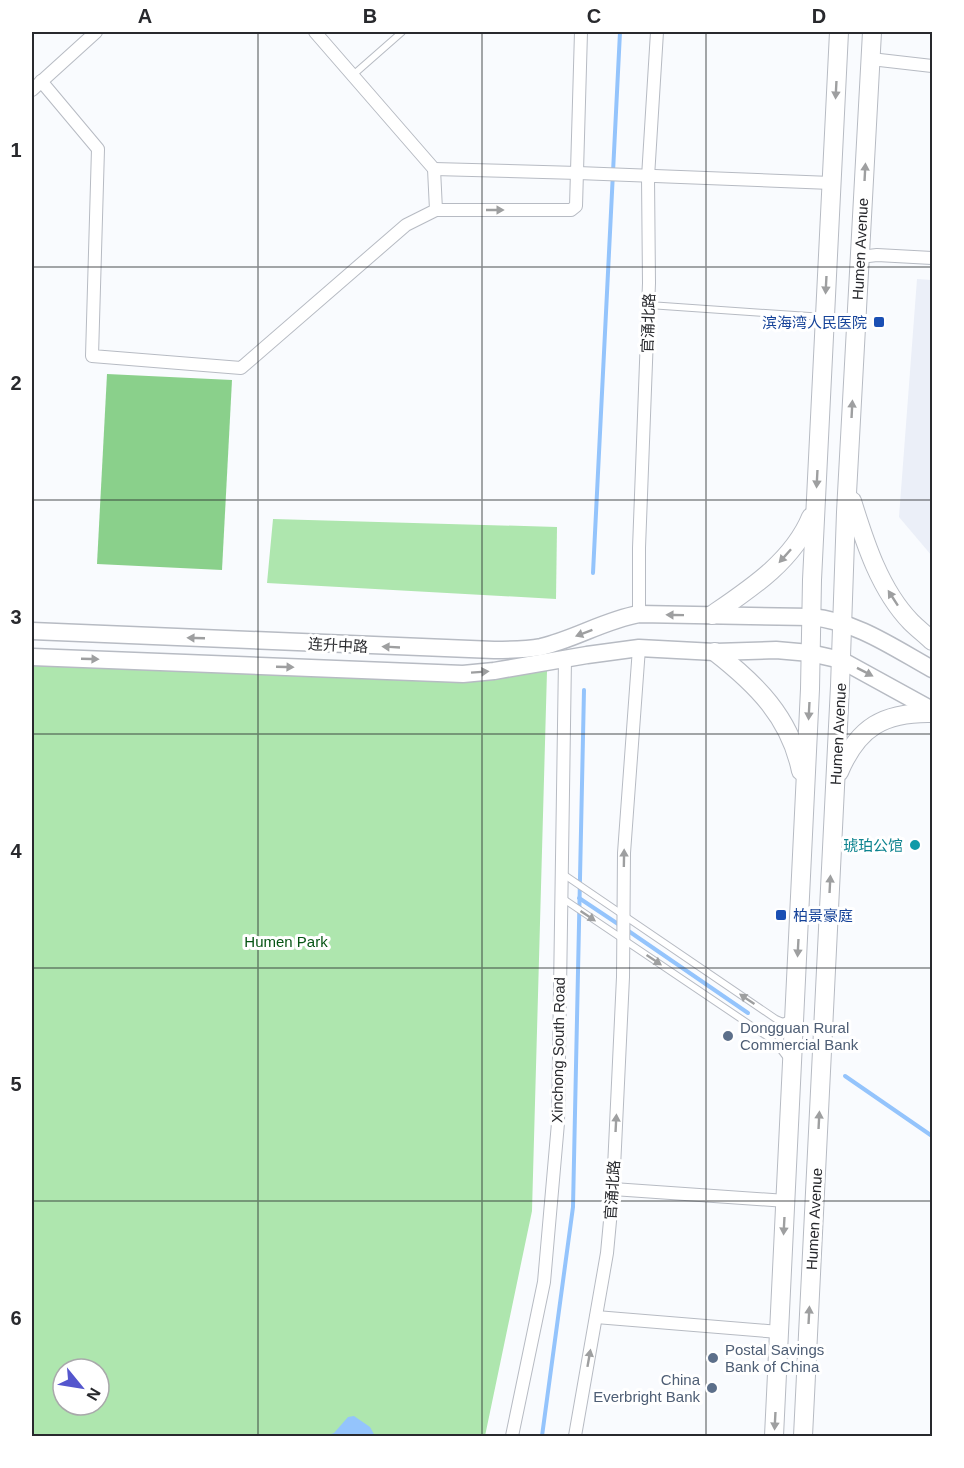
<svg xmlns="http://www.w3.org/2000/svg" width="964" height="1468" viewBox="0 0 964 1468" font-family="Helvetica,'Noto Sans SC',sans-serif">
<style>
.built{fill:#ebeff8}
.green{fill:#aee6ae;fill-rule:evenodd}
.forest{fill:#8ad08b}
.water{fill:#94c4fc}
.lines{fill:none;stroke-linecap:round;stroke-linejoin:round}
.stream{stroke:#94c4fc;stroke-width:4}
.service-casing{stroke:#b7bbc3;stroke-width:8}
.minor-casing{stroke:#b7bbc3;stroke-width:14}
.secondary-casing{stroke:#b7bbc3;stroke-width:19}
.primary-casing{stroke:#b7bbc3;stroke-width:20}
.service{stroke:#fff;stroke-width:6}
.minor{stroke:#fff;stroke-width:12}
.secondary{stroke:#fff;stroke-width:16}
.primary{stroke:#fff;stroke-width:18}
.oneway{fill:#9e9fa0}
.grid{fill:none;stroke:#28292d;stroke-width:1.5;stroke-opacity:0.55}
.transit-dot{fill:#1a4fb4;stroke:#fff;stroke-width:2}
.culture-dot{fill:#0f9aa8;stroke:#fff;stroke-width:2}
.service-dot{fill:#5c6f8a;stroke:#fff;stroke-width:2}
.labels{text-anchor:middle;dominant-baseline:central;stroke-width:6;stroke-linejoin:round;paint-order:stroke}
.street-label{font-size:15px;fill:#28292d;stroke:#fff}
.transit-label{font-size:15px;fill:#164399;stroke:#fff;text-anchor:end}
.culture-label{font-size:15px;fill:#0d838f;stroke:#fff;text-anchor:end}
.park-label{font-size:15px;fill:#065414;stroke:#fff}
.service-label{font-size:15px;fill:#4e5e75;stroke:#fff;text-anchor:start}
.neatline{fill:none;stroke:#28292d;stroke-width:2}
.grid-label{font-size:20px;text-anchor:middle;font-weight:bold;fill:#28292d}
</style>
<rect width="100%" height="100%" fill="#f9fbfe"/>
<polygon class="built" points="917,279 932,280 932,556 899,517"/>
<g class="green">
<polygon points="273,519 557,527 556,599 267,583"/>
<path d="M32,651L547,671L532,1211L485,1436H32ZM63,1369H99V1405H63Z"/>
</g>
<polygon class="forest" points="107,374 232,380 222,570 97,564"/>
<polygon class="water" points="354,1416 370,1427 375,1436 325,1436 334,1433 348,1417"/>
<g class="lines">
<g class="stream">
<polyline points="593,573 620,32"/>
<polyline points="579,898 621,926"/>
<polyline points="627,930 748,1013"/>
<polyline points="845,1076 932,1136"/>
<polyline points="542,1436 573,1207 584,690"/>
</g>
<g class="service-casing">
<g id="service">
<polyline points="353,75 402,32"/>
<polyline points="649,305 824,317"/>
<polyline points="563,874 776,1019 783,1022 791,1018"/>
<polyline points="562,898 768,1037 778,1046 787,1058"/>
</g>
</g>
<g class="minor-casing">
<g id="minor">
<polyline points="871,59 932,66"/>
<polyline points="41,81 98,149 92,356 241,368 406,225 436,210 434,169 315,32"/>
<polyline points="32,90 96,32"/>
<polyline points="434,169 578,173 831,183"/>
<polyline points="436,210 571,210 576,206 581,32"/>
<polyline points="860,257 877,255 932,258"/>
<polyline points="639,614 639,548 649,283 648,177 657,32"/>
<polyline points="613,1189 786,1201"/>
<polyline points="596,1317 779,1332"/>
<polyline points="512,1436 544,1282 558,1123 565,659"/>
<polyline points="575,1436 607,1253 613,1189 623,977 624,853 639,648"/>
</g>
</g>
<g class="secondary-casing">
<g id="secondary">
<path d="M32,631L494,650C509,650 525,650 541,647C575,639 605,620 639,614L811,617C856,621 894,648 932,669"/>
<polyline points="32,657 463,674 494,671 587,655 639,648 715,652 776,650 810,653 841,660 932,710"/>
</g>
</g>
<g class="primary-casing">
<g id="primary">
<path d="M852,501C865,543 880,590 911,622C918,629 926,635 932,641"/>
<path d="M712,615C750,589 793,561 811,517"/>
<path d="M715,652C756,684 790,717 801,771"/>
<path d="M839,772C858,727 884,712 932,713"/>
<polyline points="774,1436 810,689 812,580 839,32"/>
<polyline points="803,1436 840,686 846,512 872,32"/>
</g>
</g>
<use href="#service" class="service"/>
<use href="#minor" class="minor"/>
<use href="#secondary" class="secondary"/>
<use href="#primary" class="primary"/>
</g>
<defs><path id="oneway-solid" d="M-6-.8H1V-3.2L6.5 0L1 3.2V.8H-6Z" transform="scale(1.5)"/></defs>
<g class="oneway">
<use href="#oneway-solid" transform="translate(836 90) rotate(93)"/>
<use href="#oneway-solid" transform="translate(865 172) rotate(-87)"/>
<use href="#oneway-solid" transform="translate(495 210)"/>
<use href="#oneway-solid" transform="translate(826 285) rotate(93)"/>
<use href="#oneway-solid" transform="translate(852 409) rotate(-87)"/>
<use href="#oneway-solid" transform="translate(817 479) rotate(93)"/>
<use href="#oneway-solid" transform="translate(785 556) rotate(132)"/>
<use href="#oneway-solid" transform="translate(893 598) rotate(-123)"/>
<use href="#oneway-solid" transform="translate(675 615) rotate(-179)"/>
<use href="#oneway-solid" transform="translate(584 633) rotate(159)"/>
<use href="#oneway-solid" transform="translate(196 638) rotate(-178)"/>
<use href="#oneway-solid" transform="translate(391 647) rotate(-177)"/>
<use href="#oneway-solid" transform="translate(90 659) rotate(2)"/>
<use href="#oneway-solid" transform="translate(285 667) rotate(2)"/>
<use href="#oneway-solid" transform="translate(480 672) rotate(-4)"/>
<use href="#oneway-solid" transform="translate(865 672) rotate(27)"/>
<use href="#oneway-solid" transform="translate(809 711) rotate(93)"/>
<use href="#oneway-solid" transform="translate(624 858) rotate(-89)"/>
<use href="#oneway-solid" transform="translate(830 884) rotate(-87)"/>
<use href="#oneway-solid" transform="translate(588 916) rotate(34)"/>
<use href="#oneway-solid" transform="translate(798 948) rotate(93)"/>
<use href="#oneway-solid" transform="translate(654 960) rotate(34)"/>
<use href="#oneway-solid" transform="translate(747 999) rotate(-146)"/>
<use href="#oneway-solid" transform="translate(819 1120) rotate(-87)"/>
<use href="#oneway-solid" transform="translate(616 1123) rotate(-87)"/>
<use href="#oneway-solid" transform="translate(784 1226) rotate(93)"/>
<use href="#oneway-solid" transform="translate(809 1315) rotate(-87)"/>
<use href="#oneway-solid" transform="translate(589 1358) rotate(-80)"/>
<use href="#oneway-solid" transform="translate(775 1421) rotate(93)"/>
</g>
<path class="grid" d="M258,32V1436M482,32V1436M706,32V1436M32,267H932M32,500H932M32,734H932M32,968H932M32,1201H932"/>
<g class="transit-dot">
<rect x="873" y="316" width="12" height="12" rx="3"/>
<rect x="775" y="909" width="12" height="12" rx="3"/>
</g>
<circle class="culture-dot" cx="915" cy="845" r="6"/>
<g class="service-dot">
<circle cx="728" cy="1036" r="6"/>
<circle cx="713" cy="1358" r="6"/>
<circle cx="712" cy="1388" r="6"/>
</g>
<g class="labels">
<g class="street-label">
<text transform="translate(860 249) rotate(-87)">Humen Avenue</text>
<text transform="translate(648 323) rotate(-88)">官涌北路</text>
<text transform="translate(338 645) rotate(3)">连升中路</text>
<text transform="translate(838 734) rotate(-87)">Humen Avenue</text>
<text transform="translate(558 1050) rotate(-89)">Xinchong South Road</text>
<text transform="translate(612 1190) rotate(-86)">官涌北路</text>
<text transform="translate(814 1219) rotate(-87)">Humen Avenue</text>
</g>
<g class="transit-label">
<text x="867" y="322">滨海湾人民医院</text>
<text x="793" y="915" text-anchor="start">柏景豪庭</text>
</g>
<g class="culture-label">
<text x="903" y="845">琥珀公馆</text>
</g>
<g class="park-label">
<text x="286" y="941">Humen Park</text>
</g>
<g class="service-label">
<text x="740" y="1027">Dongguan Rural<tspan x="740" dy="17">Commercial Bank</tspan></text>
<text x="725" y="1349">Postal Savings<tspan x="725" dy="17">Bank of China</tspan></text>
<text x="700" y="1379" text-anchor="end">China<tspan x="700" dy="17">Everbright Bank</tspan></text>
</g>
</g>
<rect width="964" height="1468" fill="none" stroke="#ffffff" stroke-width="66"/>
<g transform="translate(81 1387) rotate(120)"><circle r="28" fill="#ffffff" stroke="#a9a9ab" stroke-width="1.5"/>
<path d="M0-4.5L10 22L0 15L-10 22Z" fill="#5456cd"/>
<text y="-9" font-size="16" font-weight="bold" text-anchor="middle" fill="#28292d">N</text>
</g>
<rect x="33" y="33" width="898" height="1402" class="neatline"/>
<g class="grid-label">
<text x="145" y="23">A</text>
<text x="370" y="23">B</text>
<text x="594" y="23">C</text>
<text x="819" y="23">D</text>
<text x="16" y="157">1</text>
<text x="16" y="390">2</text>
<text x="16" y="624">3</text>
<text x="16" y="858">4</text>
<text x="16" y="1091">5</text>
<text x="16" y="1325">6</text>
</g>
</svg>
